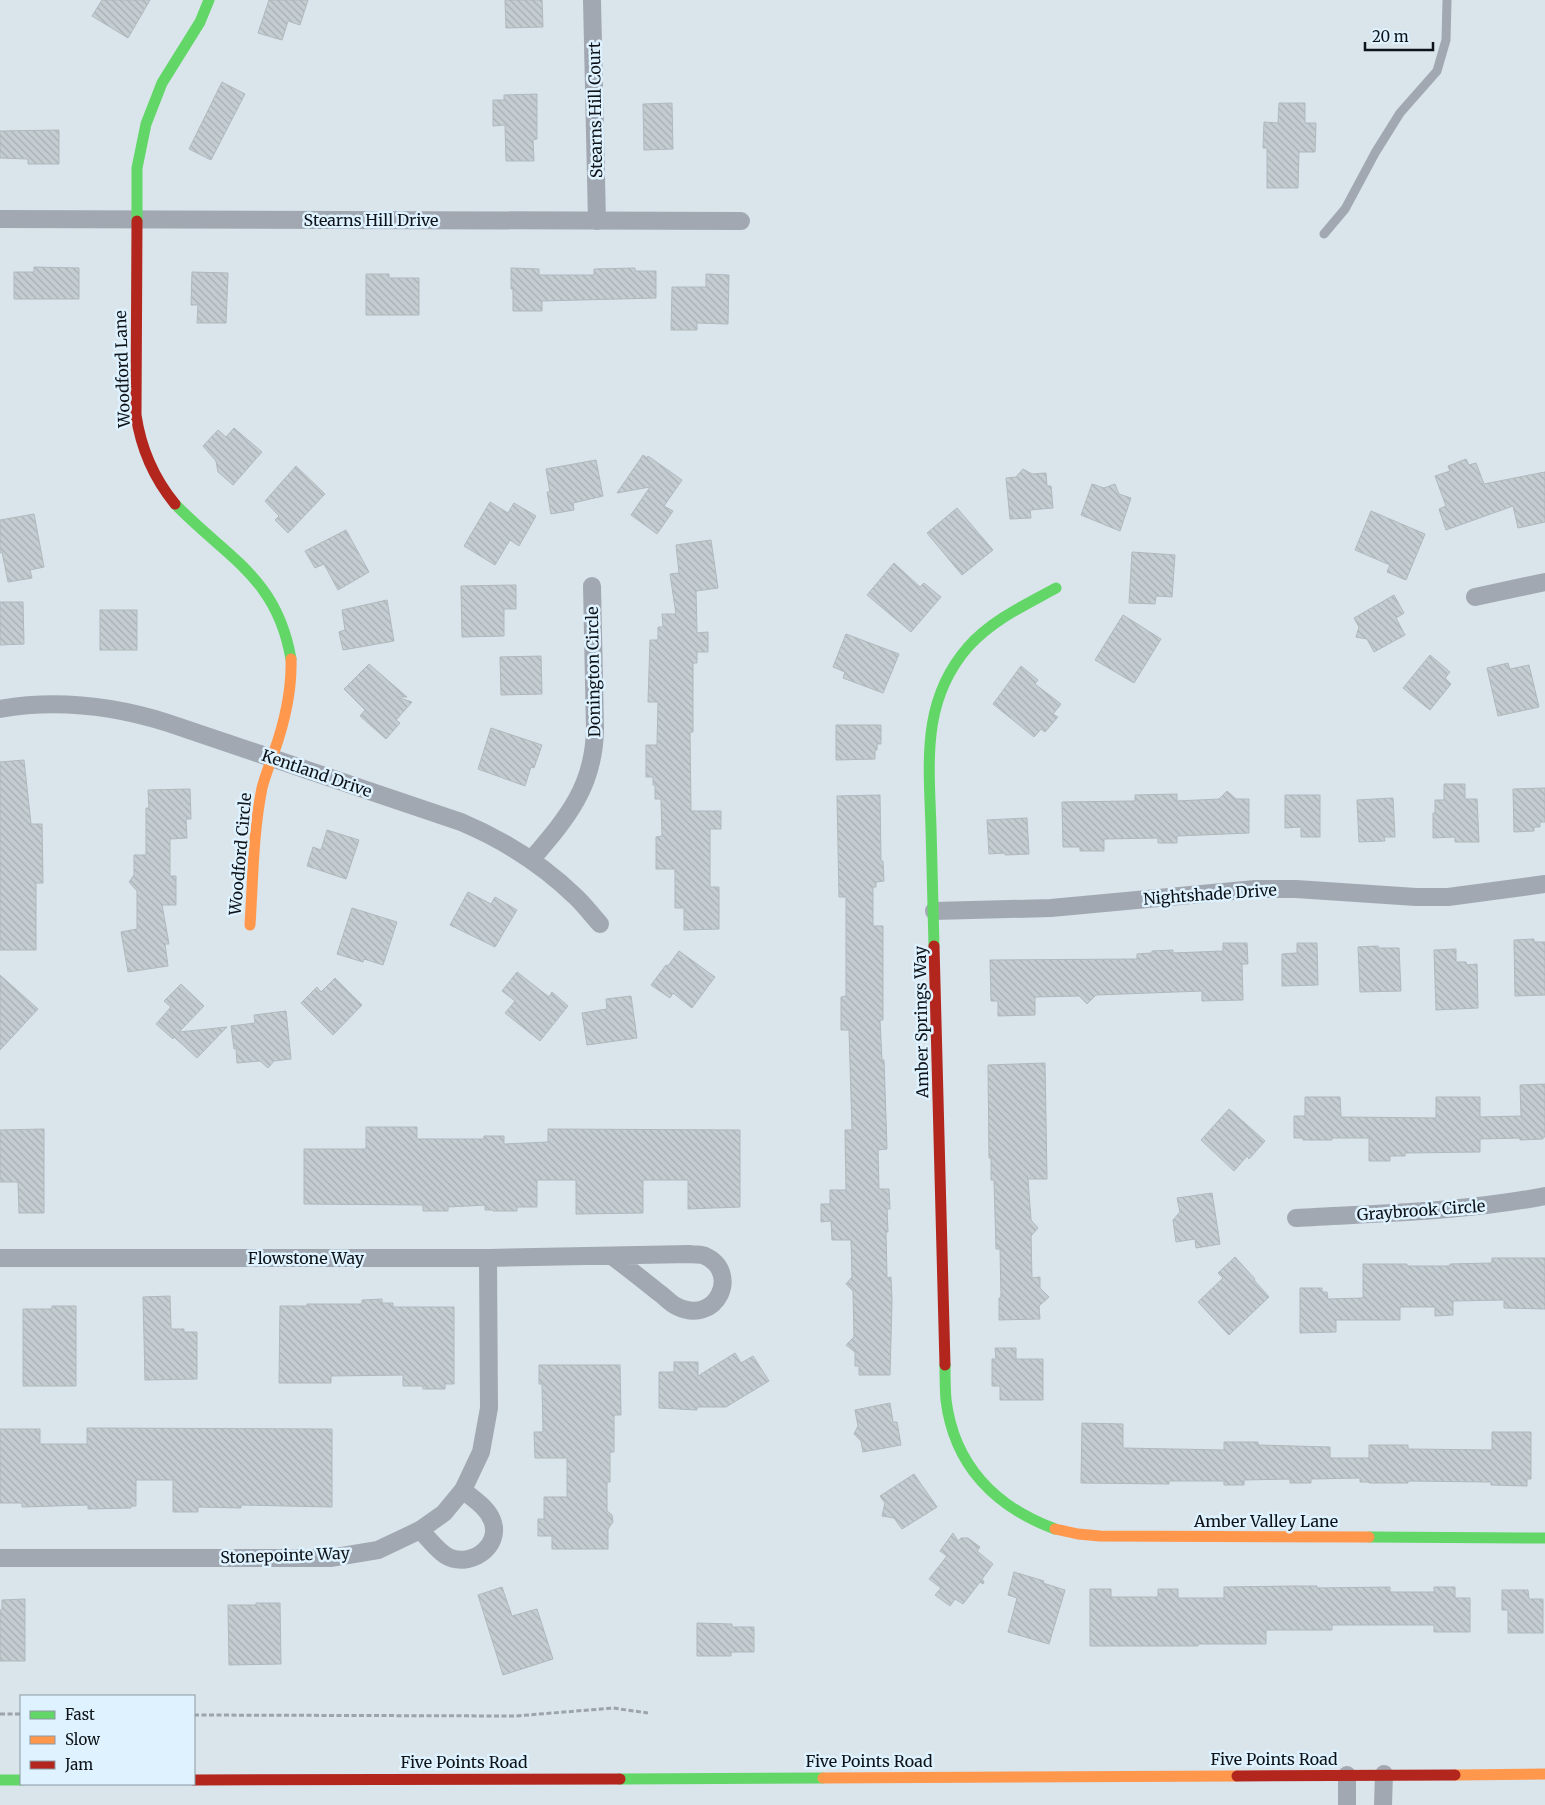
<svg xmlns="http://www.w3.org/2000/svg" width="1545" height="1805" viewBox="0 0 1545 1805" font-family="Merriweather,serif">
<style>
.building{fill:url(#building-back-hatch);stroke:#b0b9bd}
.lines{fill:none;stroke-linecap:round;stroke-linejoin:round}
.path{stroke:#9da3ab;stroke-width:3;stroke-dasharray:5 2.5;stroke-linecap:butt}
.lane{stroke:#a2a8b2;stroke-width:9}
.street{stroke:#a2a8b2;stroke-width:18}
.fast{stroke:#63d668;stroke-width:11}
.slow{stroke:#ff974d;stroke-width:11}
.jam{stroke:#b3261e;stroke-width:11}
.labels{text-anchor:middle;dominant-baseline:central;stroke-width:5;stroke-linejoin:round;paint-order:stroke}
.street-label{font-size:16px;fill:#0d1318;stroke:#dff2ff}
</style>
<defs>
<pattern id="building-back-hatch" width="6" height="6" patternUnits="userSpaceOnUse" patternTransform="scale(1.25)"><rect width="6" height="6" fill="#c4cdd1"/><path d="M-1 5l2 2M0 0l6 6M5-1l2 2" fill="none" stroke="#a7afb3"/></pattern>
</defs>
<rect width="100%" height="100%" fill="#d9e4eb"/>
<g class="building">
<polygon points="102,0 150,0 128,38 92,16"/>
<polygon points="269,0 308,0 300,25 288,21 282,40 258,33"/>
<polygon points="505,0 542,0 543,27 506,28"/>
<polygon points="222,82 245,94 211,160 189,149"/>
<polygon points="537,94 537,139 533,140 534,161 506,161 505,125 493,126 493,100 504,100 504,95"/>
<polygon points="672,103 673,149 644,150 643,104"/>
<polygon points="1279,103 1305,103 1305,123 1316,123 1315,152 1299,152 1298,188 1267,188 1267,148 1263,148 1264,122 1278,123"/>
<polygon points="59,130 59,164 28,164 28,159 0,158 0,131"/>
<polygon points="34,267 79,268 79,299 14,299 14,272 34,272"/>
<polygon points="511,268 539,269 539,275 594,275 594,269 635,268 635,271 656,271 656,298 542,301 542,311 513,311 513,289 511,289"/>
<polygon points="192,272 228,273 226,323 197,323 198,305 191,305"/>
<polygon points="366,274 389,274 389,278 419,278 419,315 366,315"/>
<polygon points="706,274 729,275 728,324 697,323 697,330 671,330 672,287 706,287"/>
<polygon points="234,428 262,452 233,485 218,472 216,461 203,446 218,430 226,437"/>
<polygon points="643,455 647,458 648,456 682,480 664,506 673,511 657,534 631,515 650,487 617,493"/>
<polygon points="1466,459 1469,465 1476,463 1484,484 1545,472 1545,522 1518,528 1513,506 1446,530 1439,509 1446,506 1435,476 1450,471 1448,466"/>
<polygon points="596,460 603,496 573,503 574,510 551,514 547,492 550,492 546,469"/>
<polygon points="296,466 325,494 288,533 275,520 279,516 265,501"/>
<polygon points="1023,469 1032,474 1046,473 1047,486 1051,486 1053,508 1030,510 1031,518 1010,519 1006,478 1016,477"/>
<polygon points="1092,484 1104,488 1115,484 1119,494 1131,498 1120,531 1081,515"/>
<polygon points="490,502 508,513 514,503 536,516 519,546 510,540 495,565 464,546"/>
<polygon points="957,508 993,550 962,575 927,533"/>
<polygon points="1371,511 1425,534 1406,580 1387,572 1390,565 1355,550"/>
<polygon points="34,514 44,567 30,570 32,578 8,582 2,552 0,553 0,520"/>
<polygon points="346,530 369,572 338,590 324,564 315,568 305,551"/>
<polygon points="711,540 718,588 696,591 697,633 708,632 708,652 697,652 697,663 693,663 693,732 690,732 691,811 721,811 721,829 710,829 710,887 719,887 719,929 684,930 684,908 675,908 675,869 656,869 656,837 662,836 661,799 655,799 655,785 653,785 653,777 646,777 646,745 657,745 658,702 648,702 650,640 658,640 658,627 663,627 662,614 676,614 670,574 679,573 676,545"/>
<polygon points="1132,552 1175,555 1172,597 1156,596 1155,604 1129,603"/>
<polygon points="894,563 920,587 924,583 941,597 911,632 867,595"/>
<polygon points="516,585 516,609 504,609 504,636 462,637 461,586"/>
<polygon points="1394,595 1404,613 1396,618 1405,635 1374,652 1367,639 1356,637 1359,627 1354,618"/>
<polygon points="387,600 394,641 343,650 339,632 345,630 342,610"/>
<polygon points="0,602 23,602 24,644 0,645"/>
<rect x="100" y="610" width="37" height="40"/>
<polygon points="1123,615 1161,639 1134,683 1095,660"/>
<polygon points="846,634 899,654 883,693 843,678 845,672 833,667"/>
<polygon points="1430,655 1450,672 1445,678 1451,684 1430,710 1403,688"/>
<polygon points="541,656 542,694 501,695 500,657"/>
<polygon points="1508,663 1510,669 1529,665 1539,707 1498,716 1487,668"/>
<polygon points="369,664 407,697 396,697 412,702 396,720 400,723 386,739 360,716 365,710 344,689"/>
<polygon points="1021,666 1038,680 1035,684 1061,704 1053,714 1058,717 1045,732 1041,729 1034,737 993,704"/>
<polygon points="836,725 881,725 881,744 877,744 877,750 875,750 875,759 836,760"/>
<polygon points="491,728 542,745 534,768 531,767 525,786 478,769"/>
<polygon points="24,760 31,824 42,824 43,883 36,883 36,950 0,950 0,762"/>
<polygon points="1444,784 1465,784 1465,799 1477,799 1479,842 1455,842 1455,837 1433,838 1433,813 1435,813 1435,800 1444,800"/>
<polygon points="1545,788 1545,822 1540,822 1540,827 1534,827 1534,831 1514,832 1513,789"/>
<polygon points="190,789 191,819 186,819 187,838 170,839 170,876 176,876 176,905 162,905 169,944 165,944 168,966 128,972 121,932 137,929 137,891 129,882 134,875 134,855 146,855 146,808 149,808 148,790"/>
<polygon points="1227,791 1236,799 1249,799 1249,833 1177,836 1177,843 1158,843 1158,838 1104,839 1104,851 1080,851 1080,847 1063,847 1062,802 1135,801 1135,795 1177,794 1177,801 1219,799"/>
<polygon points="880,795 881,861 883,861 884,881 876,882 876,887 873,887 873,926 883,926 883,1020 880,1020 882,1060 884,1060 887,1149 878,1150 879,1189 889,1189 890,1209 887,1209 888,1232 886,1232 887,1278 891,1277 892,1301 890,1375 859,1375 859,1366 855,1366 855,1352 846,1345 854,1337 853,1291 846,1284 852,1277 851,1240 832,1240 831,1221 821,1222 821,1204 830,1204 830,1190 846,1190 845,1130 852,1130 849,1030 841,1030 841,997 846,996 846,897 839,897 837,796"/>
<polygon points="1285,795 1320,795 1320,837 1301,837 1301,827 1285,828"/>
<polygon points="1393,798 1395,837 1384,837 1385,841 1359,842 1357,800"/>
<polygon points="1027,818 1029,854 1005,855 1005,853 989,854 987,820"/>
<polygon points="327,830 359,840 346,879 307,866 313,847 321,850"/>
<polygon points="468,892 491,904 495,897 517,910 495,947 450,925"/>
<polygon points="352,908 397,922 383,965 364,959 363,962 337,954"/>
<polygon points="1534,939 1534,942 1545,942 1545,995 1515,996 1514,940"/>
<polygon points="1223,943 1247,943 1248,964 1242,964 1243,1000 1202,1001 1202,991 1096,995 1087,1004 1079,996 1035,997 1035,1015 998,1016 998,1001 991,1001 990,960 1137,959 1137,954 1152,953 1152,951 1173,950 1173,953 1223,951"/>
<polygon points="1297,943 1317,943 1318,985 1282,986 1282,954 1297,953"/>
<polygon points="1378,946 1378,948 1399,948 1401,991 1360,992 1358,947"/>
<polygon points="1456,949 1456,962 1466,962 1467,965 1477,964 1478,1008 1436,1010 1434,950"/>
<polygon points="679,951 715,977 692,1008 673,993 670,998 651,985 666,965 668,966"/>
<polygon points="517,972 549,997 552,992 568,1006 540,1041 505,1013 515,1001 502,991"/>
<polygon points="0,975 38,1009 0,1050"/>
<polygon points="335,978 362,1005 333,1035 301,1003 317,987 321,992"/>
<polygon points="181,984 204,1006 179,1032 227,1027 197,1058 174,1037 173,1039 156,1024 171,1007 164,1001"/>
<polygon points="631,996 637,1038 587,1045 582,1013 607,1009 606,999"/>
<polygon points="286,1011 291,1059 274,1061 268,1068 260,1061 237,1063 236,1048 234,1049 231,1026 255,1023 254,1015"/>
<polygon points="1045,1063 1047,1179 1028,1179 1031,1220 1038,1228 1031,1236 1032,1278 1040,1277 1040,1288 1049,1297 1039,1306 1040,1319 999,1320 999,1298 1001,1298 1000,1249 996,1249 994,1180 991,1180 991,1158 989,1158 988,1065"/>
<polygon points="1545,1084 1545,1137 1543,1137 1543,1139 1520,1140 1520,1138 1480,1139 1480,1152 1405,1153 1405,1156 1390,1156 1390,1161 1369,1161 1369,1138 1332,1138 1332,1140 1303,1140 1303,1138 1294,1138 1294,1116 1305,1116 1305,1097 1340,1097 1341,1117 1436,1118 1436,1097 1480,1097 1480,1117 1521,1116 1520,1085"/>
<polygon points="1229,1109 1265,1141 1249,1159 1247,1156 1234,1171 1201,1140"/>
<polygon points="366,1127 417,1127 417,1139 484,1139 484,1136 504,1136 504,1144 548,1142 548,1129 740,1130 740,1207 688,1209 688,1180 643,1180 643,1213 576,1214 576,1180 537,1180 537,1207 517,1207 517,1211 493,1211 493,1210 485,1210 485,1205 448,1207 448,1211 423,1211 423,1205 304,1204 304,1149 366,1149"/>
<polygon points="44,1129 44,1213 19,1213 18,1182 0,1182 0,1130"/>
<polygon points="1212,1193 1220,1244 1196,1248 1195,1239 1176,1242 1173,1220 1180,1212 1177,1198"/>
<polygon points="1235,1257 1255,1279 1254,1280 1269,1297 1229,1335 1198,1302 1223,1278 1218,1273"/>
<polygon points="1492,1258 1545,1258 1545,1309 1504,1308 1504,1300 1453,1301 1453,1315 1435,1316 1435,1307 1400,1307 1400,1320 1336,1320 1336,1332 1300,1333 1300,1288 1322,1288 1322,1292 1327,1292 1328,1299 1363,1298 1363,1264 1407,1264 1407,1266 1450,1266 1450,1264 1492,1263"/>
<polygon points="170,1296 171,1329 184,1329 184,1332 197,1332 197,1379 145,1380 143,1297"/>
<polygon points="382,1299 382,1303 393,1303 393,1307 454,1307 454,1384 445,1384 445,1389 423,1389 423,1386 403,1386 403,1375 331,1376 331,1383 279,1383 280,1306 307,1306 307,1304 362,1304 362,1300"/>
<polygon points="52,1306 76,1306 76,1386 23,1386 23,1309 52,1309"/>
<polygon points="995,1348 1016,1348 1016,1359 1043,1359 1043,1400 1000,1400 1000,1386 992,1386 992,1359 996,1359"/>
<polygon points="735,1353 741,1363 753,1356 769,1381 726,1407 697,1407 697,1410 659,1408 659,1372 674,1372 674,1362 698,1362 698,1376"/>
<polygon points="539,1365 620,1365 621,1415 614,1415 614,1452 610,1452 610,1482 607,1482 607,1511 612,1515 613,1522 608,1529 608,1549 552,1549 552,1536 538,1536 538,1519 544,1519 544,1497 567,1497 567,1458 535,1458 534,1432 543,1432 542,1384 539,1384"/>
<polygon points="890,1403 893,1422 897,1422 901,1445 863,1452 861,1441 854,1434 858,1426 855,1410"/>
<polygon points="1082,1423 1123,1424 1123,1448 1224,1450 1224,1442 1258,1442 1258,1445 1330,1447 1330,1458 1369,1458 1369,1445 1408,1445 1408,1449 1492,1450 1492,1432 1531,1432 1531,1479 1527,1479 1527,1486 1491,1485 1491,1482 1408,1481 1408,1483 1369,1483 1369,1482 1360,1482 1360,1478 1311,1479 1311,1483 1290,1483 1290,1479 1244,1480 1244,1485 1224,1485 1224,1481 1169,1481 1169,1484 1081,1483"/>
<polygon points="87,1428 332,1429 332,1507 241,1505 241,1508 198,1507 198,1512 173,1512 173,1480 136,1480 136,1506 131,1506 131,1508 88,1509 88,1505 22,1507 22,1503 0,1503 0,1429 40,1429 40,1444 87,1444"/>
<polygon points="914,1474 937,1507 902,1529 894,1518 882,1516 885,1503 880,1496"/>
<polygon points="953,1533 958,1541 961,1538 968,1538 980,1547 977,1551 993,1564 982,1579 984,1582 983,1584 980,1582 963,1604 955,1599 950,1606 935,1595 941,1588 929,1579 947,1556 940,1551"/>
<polygon points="1014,1572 1044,1581 1043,1583 1065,1590 1049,1644 1008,1632 1017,1598 1008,1595"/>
<polygon points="1296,1586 1317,1586 1317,1588 1390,1587 1390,1592 1434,1592 1434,1587 1455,1587 1455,1598 1470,1598 1470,1632 1434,1632 1434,1625 1332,1625 1332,1630 1266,1630 1266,1644 1198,1644 1198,1646 1090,1646 1090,1589 1111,1589 1111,1597 1158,1597 1158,1589 1178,1589 1178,1598 1224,1598 1224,1587"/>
<polygon points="502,1587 512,1616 537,1609 553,1659 503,1675 478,1595"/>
<polygon points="1502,1590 1528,1590 1529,1599 1543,1599 1543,1633 1508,1633 1508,1610 1502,1610"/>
<polygon points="25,1599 25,1661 0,1661 0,1610 2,1610 2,1600"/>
<polygon points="256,1603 280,1603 281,1664 229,1665 228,1605 256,1605"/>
<polygon points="697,1623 732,1624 732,1627 754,1627 754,1652 731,1652 731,1656 697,1656"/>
</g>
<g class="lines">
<g class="path">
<polyline points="0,1714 21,1714"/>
<polyline points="194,1715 516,1716 613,1708 648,1713"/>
</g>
<polyline class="lane" points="1324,234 1345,209 1375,153 1400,113 1437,71 1446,40 1447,0"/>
<g class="street">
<polyline points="592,0 597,221"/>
<polyline points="0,219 741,221"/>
<polyline points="1475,597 1545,582"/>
<path d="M0,709C57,699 114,706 168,723L461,822C504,840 543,865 577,898C585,906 592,915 600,924"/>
<path d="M531,860C567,818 594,787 595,729L592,586"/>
<polyline points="934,911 1051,908 1255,889 1296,889 1416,897 1448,897 1545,884"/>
<path d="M1296,1218C1379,1213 1463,1212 1545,1196"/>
<path d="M0,1258H488L690,1254C695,1255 702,1254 705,1256C741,1272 717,1327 676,1306C670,1303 664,1296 658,1292C643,1280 628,1268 612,1256"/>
<path d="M420,1530C428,1538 436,1549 445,1555C468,1570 503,1547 492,1520C487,1507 473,1499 463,1490"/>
<polyline points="0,1558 330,1558 378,1550 420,1530 444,1513 463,1490 481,1452 489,1408 488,1258"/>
<polyline points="1347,1775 1347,1805"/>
<polyline points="1383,1805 1384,1774"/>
</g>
<g class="fast">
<polyline points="137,221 137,168 146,124 162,83 200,22 209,0"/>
<path d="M175,504C227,558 277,577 291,659"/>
<path d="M934,946C933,907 932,868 931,828C929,762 921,701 968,647C992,620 1025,605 1056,588"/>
<path d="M945,1365C945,1376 945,1388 946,1400C954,1465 995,1507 1055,1529"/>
<polyline points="1369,1537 1545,1538"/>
<polyline points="620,1779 823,1778"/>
<polyline points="0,1780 21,1780"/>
</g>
<g class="slow">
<path d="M250,925C253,879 253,833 262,788C265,776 270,764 274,752C285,721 292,692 291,659"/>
<polyline points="1055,1529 1078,1534 1100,1536 1369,1537"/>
<polyline points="1455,1775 1545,1774"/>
<polyline points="823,1778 1237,1776"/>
</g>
<g class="jam">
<path d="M137,221L136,415C141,449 153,477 175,504"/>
<polyline points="934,946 945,1365"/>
<polyline points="1237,1776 1455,1775"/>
<polyline points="194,1780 620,1779"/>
</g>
</g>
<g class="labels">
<g class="street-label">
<text transform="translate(595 110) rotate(-91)">Stearns Hill Court</text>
<text x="371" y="220">Stearns Hill Drive</text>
<text transform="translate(122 369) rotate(-92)">Woodford Lane</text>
<text transform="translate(593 672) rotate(-91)">Donington Circle</text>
<text transform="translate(317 773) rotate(19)">Kentland Drive</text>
<text transform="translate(240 854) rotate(-85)">Woodford Circle</text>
<text transform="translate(1210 894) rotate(-4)">Nightshade Drive</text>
<text transform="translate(921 1022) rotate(-91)">Amber Springs Way</text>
<text transform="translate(1421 1210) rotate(-4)">Graybrook Circle</text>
<text x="306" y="1258">Flowstone Way</text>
<text x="1266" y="1521">Amber Valley Lane</text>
<text transform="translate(285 1555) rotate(-2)">Stonepointe Way</text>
<text x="1274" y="1759">Five Points Road</text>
<text x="869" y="1761">Five Points Road</text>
<text x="464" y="1762">Five Points Road</text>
</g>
</g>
<rect x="20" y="1695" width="175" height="90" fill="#dff2ff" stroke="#8b99a3"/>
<rect x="30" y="1711" width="25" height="8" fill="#63d668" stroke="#8b99a3"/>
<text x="65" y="1720" font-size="15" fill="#0d1318">Fast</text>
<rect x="30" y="1736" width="25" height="8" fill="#ff974d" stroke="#8b99a3"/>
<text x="65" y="1745" font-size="15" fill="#0d1318">Slow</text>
<rect x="30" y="1761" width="25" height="8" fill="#b3261e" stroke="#8b99a3"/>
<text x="65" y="1770" font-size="15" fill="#0d1318">Jam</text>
<path d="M1365 42v8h68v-8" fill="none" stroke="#0d1318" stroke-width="2.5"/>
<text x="1372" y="42" font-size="15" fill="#0d1318" stroke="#dff2ff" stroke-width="4" paint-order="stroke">20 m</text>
</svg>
